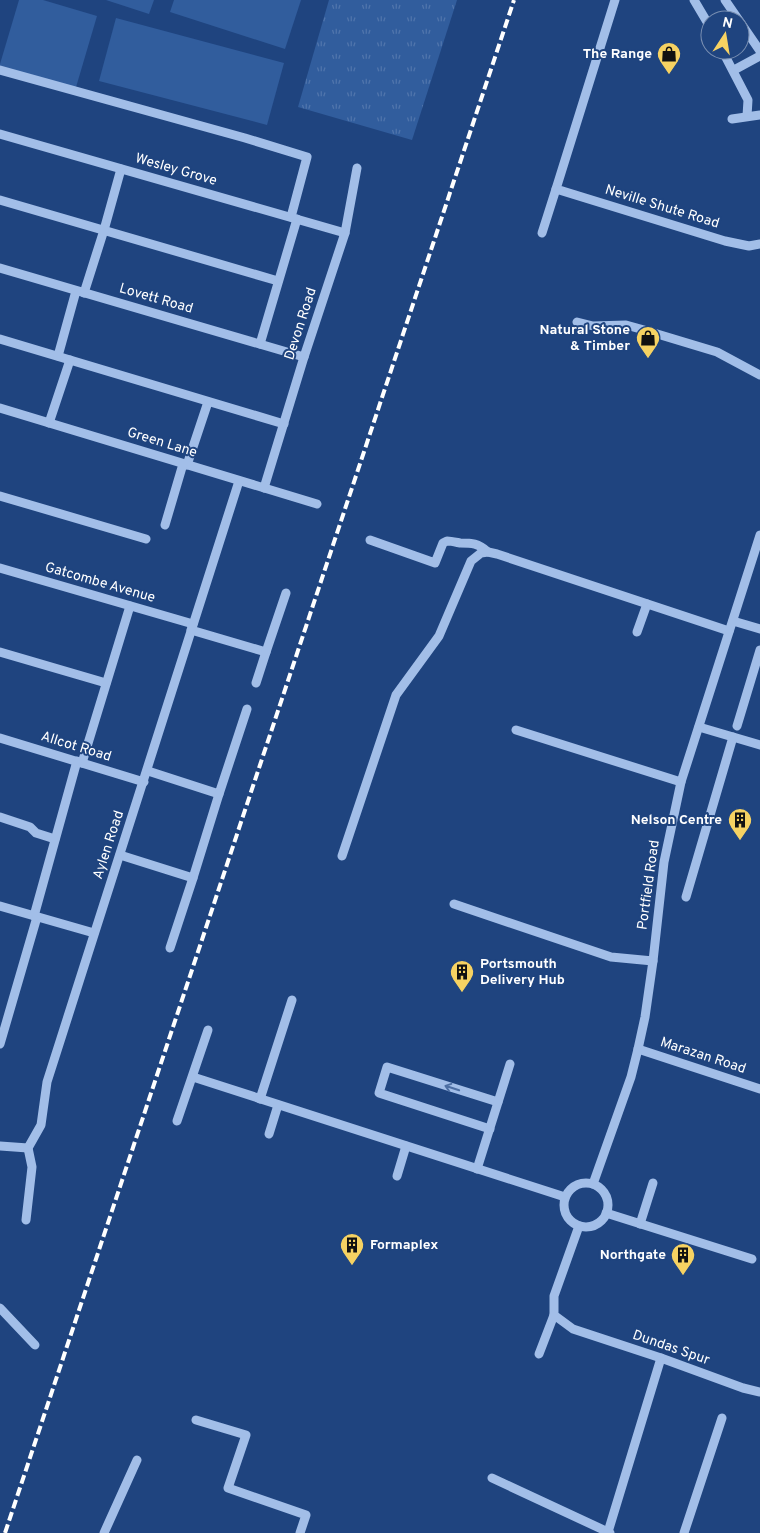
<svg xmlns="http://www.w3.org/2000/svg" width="760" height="1533" viewBox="0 0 760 1533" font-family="Overpass,sans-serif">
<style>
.green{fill:#315d9d}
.park{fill:url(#park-tufts)}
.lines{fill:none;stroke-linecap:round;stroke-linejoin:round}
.minor{stroke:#a2bee8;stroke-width:9}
.rail{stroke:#fff;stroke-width:4;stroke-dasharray:9 4;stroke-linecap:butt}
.oneway{stroke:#4d6fa4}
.labels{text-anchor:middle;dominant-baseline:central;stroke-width:4;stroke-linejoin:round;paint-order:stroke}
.poi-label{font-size:14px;font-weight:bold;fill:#fff;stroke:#1f447f;text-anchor:end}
.street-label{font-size:14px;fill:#fff;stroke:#1f447f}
</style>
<defs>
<pattern id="park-tufts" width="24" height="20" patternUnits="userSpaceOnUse" patternTransform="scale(1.25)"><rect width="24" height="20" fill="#315d9d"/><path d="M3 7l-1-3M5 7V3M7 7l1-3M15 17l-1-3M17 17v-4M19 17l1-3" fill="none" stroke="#5075ac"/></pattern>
</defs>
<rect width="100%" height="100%" fill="#1f447f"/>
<g class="green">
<polygon points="19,0 43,0 97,16 74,94 0,72 0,64"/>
<polygon points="106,0 154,0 149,14"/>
<polygon points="174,0 301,0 285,49 170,12"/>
<polygon points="116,18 284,63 267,125 99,81"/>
</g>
<polygon class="park" points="329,0 457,0 412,140 298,107"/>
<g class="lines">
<g class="minor">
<polyline points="615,0 556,189 725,241 749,246 760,244"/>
<polyline points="694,0 710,27"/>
<polyline points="725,0 760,51"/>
<polyline points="722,50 748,100 747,116"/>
<polyline points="0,70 245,138 307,157 291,217"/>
<polyline points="734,70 760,56"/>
<polyline points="732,119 760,115"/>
<polyline points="0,134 345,233"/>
<polyline points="0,200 278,281"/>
<polyline points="542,233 556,189"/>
<polyline points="0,268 304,357"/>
<polyline points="84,293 104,230 121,169"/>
<polyline points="577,322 593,326 626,325 644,330 717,352 760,375"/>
<polyline points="0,339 284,424"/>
<polyline points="260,344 297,219"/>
<polyline points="58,356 76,291"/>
<polyline points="0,408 317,504"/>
<polyline points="49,423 70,360"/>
<polyline points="187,465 208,402"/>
<polyline points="264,488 304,357 345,233 357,168"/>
<polyline points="0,496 146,539"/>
<polyline points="165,525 183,464"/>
<path d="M370,540L435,563L443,543L447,541C451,541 455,542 460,543C472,543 478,543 488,552"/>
<polyline points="0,568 193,624"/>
<polyline points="733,621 760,629"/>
<polyline points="191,630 266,652 286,593"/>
<polyline points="637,632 647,604"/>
<polyline points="0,652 106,683"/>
<polyline points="256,683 266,652"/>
<polyline points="737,726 760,650"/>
<polyline points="699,727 760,745"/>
<polyline points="516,730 681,782"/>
<polyline points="0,738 144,782"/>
<polyline points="82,763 130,606"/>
<polyline points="148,771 219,794 247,709"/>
<polyline points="0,817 30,827 36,833 55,839"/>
<polyline points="120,855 193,878 219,794"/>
<polyline points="342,856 396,695 439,636 471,561 481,553 488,552 497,554 729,631"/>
<polyline points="686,897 733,737"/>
<polyline points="454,904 611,957 653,961"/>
<polyline points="0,906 94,933"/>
<polyline points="34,916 77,761"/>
<polyline points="170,948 193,878"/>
<polyline points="0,1044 37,917"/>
<polyline points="638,1049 760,1089"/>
<polyline points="193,1077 565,1197"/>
<polyline points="260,1099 292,1000"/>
<polyline points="177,1121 208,1030"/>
<polyline points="490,1129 379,1093 387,1067 498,1102"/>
<polyline points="269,1134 278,1105"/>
<polyline points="0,1146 28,1148"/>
<polyline points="477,1169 510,1064"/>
<polyline points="397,1176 406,1146"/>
<circle cx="586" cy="1205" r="22"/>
<polyline points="593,1184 631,1077 638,1049 645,1017 653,961 664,862 681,782 760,535"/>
<polyline points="606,1213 752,1259"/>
<polyline points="26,1220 32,1167 28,1148 41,1125 47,1082 239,481"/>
<polyline points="640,1224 653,1183"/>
<polyline points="579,1226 554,1296 554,1315 573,1329 661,1358 743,1388 760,1392"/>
<polyline points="0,1308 35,1345"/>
<polyline points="539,1354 554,1315"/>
<polyline points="196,1420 246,1435 228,1488 306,1515 300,1533"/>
<polyline points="492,1478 608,1532"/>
<polyline points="104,1533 137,1460"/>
<polyline points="610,1533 608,1532 661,1358"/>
<polyline points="684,1533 722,1418"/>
</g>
<polyline class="rail" points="5,1533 514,0"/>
</g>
<defs><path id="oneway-shaft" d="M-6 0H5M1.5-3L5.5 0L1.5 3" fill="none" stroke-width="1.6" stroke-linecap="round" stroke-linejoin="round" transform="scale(1.25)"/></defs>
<use class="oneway" href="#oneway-shaft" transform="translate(452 1088) rotate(-162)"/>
<defs>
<g id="shop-pin" transform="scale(1.25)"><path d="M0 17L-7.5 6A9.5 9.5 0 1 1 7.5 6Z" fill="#f6d262" stroke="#1f447f"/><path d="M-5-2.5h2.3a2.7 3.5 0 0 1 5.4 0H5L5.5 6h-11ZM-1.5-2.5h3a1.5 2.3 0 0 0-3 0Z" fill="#111"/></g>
<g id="building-pin" transform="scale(1.25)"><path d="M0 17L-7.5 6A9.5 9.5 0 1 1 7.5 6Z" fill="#f6d262" stroke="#1f447f"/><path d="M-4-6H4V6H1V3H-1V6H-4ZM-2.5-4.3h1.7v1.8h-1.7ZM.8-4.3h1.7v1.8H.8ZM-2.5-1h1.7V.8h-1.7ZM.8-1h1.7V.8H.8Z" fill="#111"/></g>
</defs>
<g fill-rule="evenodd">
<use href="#shop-pin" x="669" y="54"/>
<use href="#shop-pin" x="648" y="338"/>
<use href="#building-pin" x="740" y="820"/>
<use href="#building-pin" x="462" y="972"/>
<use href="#building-pin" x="352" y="1245"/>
<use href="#building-pin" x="683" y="1255"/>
</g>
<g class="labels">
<g class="poi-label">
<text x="652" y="54">The Range</text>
<text x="630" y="330">Natural Stone<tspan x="630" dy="16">&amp; Timber</tspan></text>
<text x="722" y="820">Nelson Centre</text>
<text x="480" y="964" text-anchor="start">Portsmouth<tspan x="480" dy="16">Delivery Hub</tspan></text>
<text x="370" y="1245" text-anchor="start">Formaplex</text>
<text x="666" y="1255">Northgate</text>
</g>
<g class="street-label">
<text transform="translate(176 170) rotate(16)">Wesley Grove</text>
<text transform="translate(662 207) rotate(17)">Neville Shute Road</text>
<text transform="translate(156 299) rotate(16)">Lovett Road</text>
<text transform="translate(301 324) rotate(-72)">Devon Road</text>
<text transform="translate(162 443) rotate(17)">Green Lane</text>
<text transform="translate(100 583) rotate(16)">Gatcombe Avenue</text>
<text transform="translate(76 747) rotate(17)">Allcot Road</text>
<text transform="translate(109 845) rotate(-72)">Aylen Road</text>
<text transform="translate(649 885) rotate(-82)">Portfield Road</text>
<text transform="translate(703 1056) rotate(18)">Marazan Road</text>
<text transform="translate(671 1348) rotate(19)">Dundas Spur</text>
</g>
</g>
<g transform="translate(725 35) rotate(12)"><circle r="24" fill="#1f447f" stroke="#798fb2"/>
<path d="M0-4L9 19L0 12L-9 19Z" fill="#f6d262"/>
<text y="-8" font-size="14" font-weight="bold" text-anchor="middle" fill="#ffffff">N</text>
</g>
</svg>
